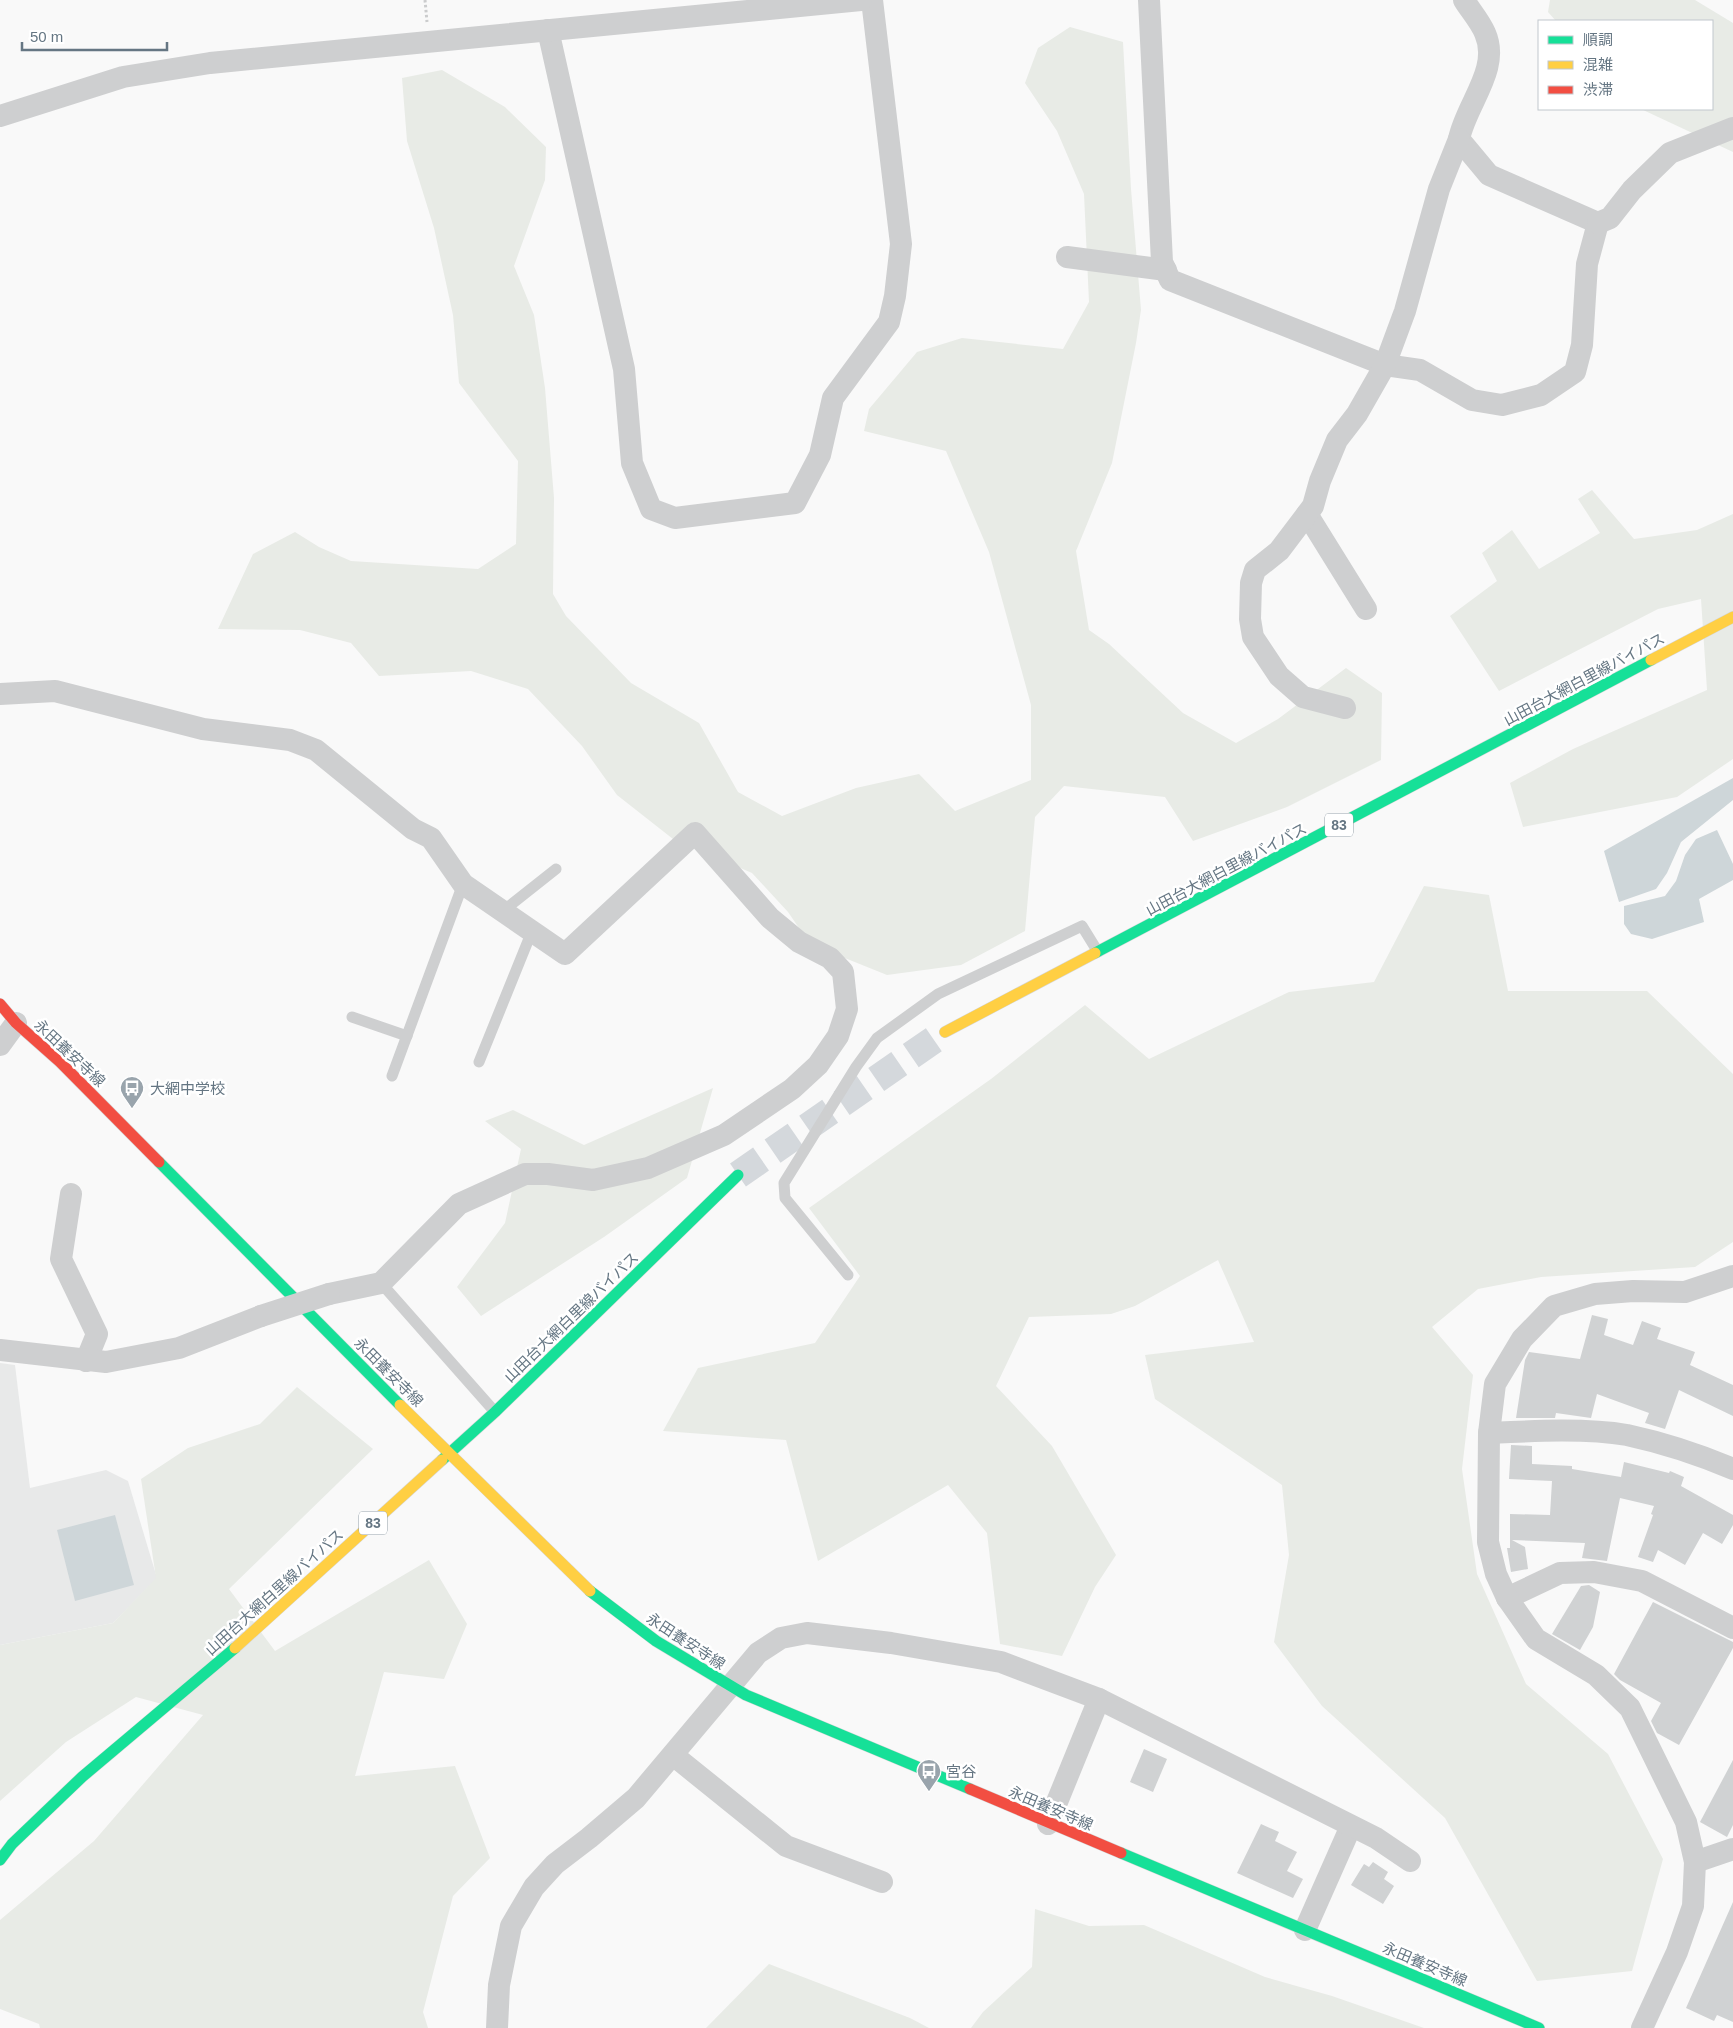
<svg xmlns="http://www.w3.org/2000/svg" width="1733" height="2028" viewBox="0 0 1733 2028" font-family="Helvetica,'Noto Sans JP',sans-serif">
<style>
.built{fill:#e8e9e9}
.green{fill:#e8ebe6}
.water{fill:#ced6d9}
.building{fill:#d0d2d3}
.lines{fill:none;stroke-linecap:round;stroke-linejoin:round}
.primary-tunnel{stroke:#d4d8dc;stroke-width:28;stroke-dasharray:28 14;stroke-linecap:butt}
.fast-casing{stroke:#d5d6d7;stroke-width:12}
.slow-casing{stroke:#d5d6d7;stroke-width:12}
.jam-casing{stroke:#d5d6d7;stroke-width:12}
.path{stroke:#cbcccd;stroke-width:3;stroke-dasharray:2.5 2.5;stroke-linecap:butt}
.lane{stroke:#cecfd0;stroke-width:11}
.street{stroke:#cecfd0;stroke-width:22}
.fast{stroke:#16e098;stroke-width:11}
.slow{stroke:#ffcf43;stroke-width:11}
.jam{stroke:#f24e42;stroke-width:11}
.street-bridge{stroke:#cecfd0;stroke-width:22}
.labels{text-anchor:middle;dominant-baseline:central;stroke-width:5;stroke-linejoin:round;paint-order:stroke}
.shield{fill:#fff;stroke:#939fa8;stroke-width:1}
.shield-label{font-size:14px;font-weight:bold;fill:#657683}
.street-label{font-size:15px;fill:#657683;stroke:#fff}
.poi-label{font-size:15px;fill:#657683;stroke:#fff;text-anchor:start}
</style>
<rect width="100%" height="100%" fill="#f9f9f9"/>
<polygon class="built" points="0,1363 15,1365 30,1488 106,1470 128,1481 157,1578 113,1623 0,1645"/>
<g class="green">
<polygon points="1550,0 1695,0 1733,23 1733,152 1641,109 1712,109 1712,21 1556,21 1548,12"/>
<polygon points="1070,27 1123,42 1131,189 1141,310 1136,343 1112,463 1076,551 1089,630 1109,644 1183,713 1236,743 1278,719 1346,668 1382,693 1381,760 1287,807 1193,841 1165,797 1064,786 1035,817 1025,931 961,965 887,975 810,944 788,912 752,873 673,839 617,795 582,746 528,689 471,671 379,676 351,643 300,630 218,629 253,554 295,532 319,547 351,561 478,569 516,544 518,461 459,383 453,315 434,228 407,141 402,78 442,70 505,107 546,147 545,180 514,266 534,315 545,388 554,498 553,594 566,616 631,683 699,723 738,792 782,816 856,788 919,774 955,811 1031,780 1031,705 989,552 946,451 864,431 869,409 917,352 962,338 1063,349 1089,302 1084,194 1057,131 1025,83 1038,48"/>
<polygon points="1592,490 1634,539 1697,530 1733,514 1733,759 1677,797 1523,827 1510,783 1573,749 1707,690 1701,599 1658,609 1499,691 1450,616 1497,581 1482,553 1512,530 1539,569 1600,533 1578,499"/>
<polygon points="1424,886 1489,895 1508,991 1647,991 1733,1074 1733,1242 1695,1267 1541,1277 1478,1289 1432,1327 1473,1375 1462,1469 1477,1574 1526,1684 1608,1754 1663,1859 1632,1971 1537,1981 1445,1818 1322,1706 1274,1642 1289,1555 1282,1485 1155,1399 1145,1355 1254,1342 1218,1260 1135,1306 1111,1314 1029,1317 996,1386 1052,1446 1116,1555 1095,1587 1062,1656 1000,1644 987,1533 948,1485 818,1561 786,1440 663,1431 698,1368 815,1343 860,1276 809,1208 991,1079 1085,1005 1149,1059 1289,992 1374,982"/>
<polygon points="713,1088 687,1178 604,1237 481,1316 457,1287 505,1223 521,1149 485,1121 513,1110 584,1145"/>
<polygon points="297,1387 373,1449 229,1589 275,1651 429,1560 467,1624 444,1679 384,1672 355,1776 455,1766 490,1858 453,1896 423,2012 428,2028 40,2028 39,2024 0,2009 0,1920 94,1841 203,1715 136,1697 66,1742 0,1801 0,1645 113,1623 156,1578 141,1479 188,1448 260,1424"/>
<polygon points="1035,1909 1089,1926 1144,1925 1265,1977 1332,1996 1424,2028 971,2028 983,2012 1032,1967"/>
<polygon points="769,1964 910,2018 929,2028 706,2028"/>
</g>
<g class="water">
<polygon points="1733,778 1733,800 1681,842 1667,873 1656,889 1619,902 1604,851"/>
<polygon points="1717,830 1733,864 1733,880 1699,899 1704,922 1652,939 1631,934 1624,924 1624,906 1665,896 1676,881 1685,855 1696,839"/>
<polygon points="115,1515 134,1585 75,1601 57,1530"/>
</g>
<g class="building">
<polygon points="1592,1315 1608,1319 1604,1335 1633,1345 1642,1321 1661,1328 1657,1339 1695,1352 1690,1365 1733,1385 1733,1416 1679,1390 1665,1429 1645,1423 1649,1413 1597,1394 1591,1418 1556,1413 1555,1418 1516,1418 1525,1360 1529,1352 1580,1359"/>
<polygon points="1511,1445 1532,1446 1532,1464 1572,1466 1572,1469 1621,1477 1624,1462 1669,1473 1670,1471 1684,1477 1681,1486 1733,1515 1733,1525 1722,1544 1703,1533 1685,1565 1658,1550 1653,1562 1638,1557 1653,1515 1651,1514 1654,1506 1620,1498 1607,1561 1582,1558 1585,1543 1512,1540 1525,1547 1528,1569 1511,1572 1507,1548 1510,1548 1510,1514 1550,1515 1552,1481 1509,1479"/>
<polygon points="1589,1585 1600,1592 1593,1627 1580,1650 1552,1634 1581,1586"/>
<polygon points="1653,1602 1733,1642 1733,1648 1679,1745 1657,1733 1651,1721 1661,1703 1620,1680 1614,1674"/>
<polygon points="1144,1749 1167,1759 1153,1792 1130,1782"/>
<polygon points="1733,1760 1733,1825 1727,1837 1700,1822"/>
<polygon points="1261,1824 1279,1832 1275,1841 1297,1852 1287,1871 1303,1879 1293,1898 1237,1873"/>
<polygon points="1373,1862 1388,1872 1384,1879 1394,1886 1383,1904 1351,1885 1364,1864 1369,1867"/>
<polygon points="1733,1902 1733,2022 1717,2015 1714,2021 1686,2008"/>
</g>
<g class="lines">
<polyline class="primary-tunnel" points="738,1175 945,1032"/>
<g class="fast-casing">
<g id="fast">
<polyline points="1095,953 1651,660"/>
<polyline points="159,1162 400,1405"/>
<polyline points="442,1460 495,1412 738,1175"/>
<polyline points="590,1591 656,1641 746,1695 970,1789"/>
<polyline points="1121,1853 1539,2028"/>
<polyline points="0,1860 12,1844 82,1777 235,1648"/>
</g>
</g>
<g class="slow-casing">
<g id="slow">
<polyline points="1651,660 1733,617"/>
<polyline points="945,1032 1095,953"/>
<polyline points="400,1405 590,1591"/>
<polyline points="235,1648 442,1460"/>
</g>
</g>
<g class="jam-casing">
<g id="jam">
<polyline points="0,1004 16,1023 60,1062 159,1162"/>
<polyline points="970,1789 1121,1853"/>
</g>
</g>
<polyline class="path" points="425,0 427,22"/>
<g class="lane">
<polyline points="503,911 556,869"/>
<polyline points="352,1017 407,1036"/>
<polyline points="479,1062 532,931"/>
<polyline points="392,1076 463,884"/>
<polyline points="848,1275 785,1198 784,1183 856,1067 877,1038 938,994 1082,926 1098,952"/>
<polyline points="381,1283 495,1412"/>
</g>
<g class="street">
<path d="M1149,0L1162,262L1170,280L1385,365L1420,370L1472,400L1502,405L1541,395L1575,372L1582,345L1587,264L1598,223L1489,175L1459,139C1466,104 1501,69 1485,33C1480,21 1470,10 1464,0"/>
<polyline points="548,30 624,369 632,463 651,509 675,518 795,503 820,455 833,398 889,322 895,296 901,244 872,0"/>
<polyline points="0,116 123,77 210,63 861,0"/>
<polyline points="1598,223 1610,218 1632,190 1670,153 1733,128"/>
<polyline points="1067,257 1166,270"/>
<polyline points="1307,514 1366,609"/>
<polyline points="0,694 55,691 203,729 290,740 316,750 413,829 431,838 463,884 565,954 695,833 770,918 799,942 830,958 843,972 847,1009 838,1036 818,1065 792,1089 724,1135 648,1168 593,1180 548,1174 525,1174 459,1204 381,1283 329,1294"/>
<polyline points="1345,708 1303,697 1279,676 1253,637 1250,619 1251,583 1255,570 1279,551 1313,506 1320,481 1337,440 1357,414 1385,365 1405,311 1439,189 1459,139"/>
<polyline points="0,1045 16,1023"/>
<polyline points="71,1194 61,1259 97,1334 86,1361"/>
<polyline points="0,1350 106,1362 179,1348 261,1316"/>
<path d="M1489,1433C1531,1431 1586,1428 1627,1435C1664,1443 1698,1454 1733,1469"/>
<polyline points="1507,1598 1560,1573 1594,1572 1642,1581 1733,1628"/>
<polyline points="673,1755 786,1846 882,1882"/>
<polyline points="1048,1824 1099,1699"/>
<polyline points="1695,1862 1733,1849"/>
<polyline points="1305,1930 1351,1826"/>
<polyline points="497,2028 499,1985 511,1926 534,1887 555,1864 589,1838 636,1798 758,1653 781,1638 807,1633 891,1643 1001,1662 1099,1699 1376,1838 1410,1861"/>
<polyline points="1642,2028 1677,1952 1693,1906 1695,1862 1686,1822 1630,1708 1596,1675 1536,1639 1507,1598 1496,1574 1488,1542 1489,1433 1495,1384 1522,1339 1554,1306 1595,1294 1633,1291 1685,1292 1733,1276"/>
</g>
<use href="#fast" class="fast"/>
<use href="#slow" class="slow"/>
<use href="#jam" class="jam"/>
<polyline class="street-bridge" points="261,1316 329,1294"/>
</g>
<defs>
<g id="bus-pin" transform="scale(1.25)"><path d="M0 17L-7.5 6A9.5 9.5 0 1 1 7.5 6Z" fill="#99a4ac" stroke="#fff"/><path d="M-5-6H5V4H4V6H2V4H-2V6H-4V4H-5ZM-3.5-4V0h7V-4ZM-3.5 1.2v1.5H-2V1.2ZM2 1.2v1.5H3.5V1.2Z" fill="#fff"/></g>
</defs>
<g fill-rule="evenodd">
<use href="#bus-pin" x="132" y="1088"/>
<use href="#bus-pin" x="929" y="1771"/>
</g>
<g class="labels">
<g class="shield">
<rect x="1325" y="813.5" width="28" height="23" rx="4"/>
<rect x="359" y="1511.5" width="28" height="23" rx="4"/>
</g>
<g class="shield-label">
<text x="1339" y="825">83</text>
<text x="373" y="1523">83</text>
</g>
<g class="street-label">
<text transform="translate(1584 679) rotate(-28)">山田台大網白里線バイパス</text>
<text transform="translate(1226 869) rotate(-28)">山田台大網白里線バイパス</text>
<text transform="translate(70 1053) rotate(43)">永田養安寺線</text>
<text transform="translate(571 1317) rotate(-44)">山田台大網白里線バイパス</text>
<text transform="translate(389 1372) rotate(45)">永田養安寺線</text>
<text transform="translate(274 1592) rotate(-42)">山田台大網白里線バイパス</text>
<text transform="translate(686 1641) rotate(33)">永田養安寺線</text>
<text transform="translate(1051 1808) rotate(23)">永田養安寺線</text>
<text transform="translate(1425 1964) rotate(23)">永田養安寺線</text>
</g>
<g class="poi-label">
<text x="150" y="1088">大網中学校</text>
<text x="946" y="1771">宮谷</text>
</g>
</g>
<rect x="1538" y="20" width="175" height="90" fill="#ffffff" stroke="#c1c8cd"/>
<rect x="1548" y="36" width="25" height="8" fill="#16e098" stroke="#c1c8cd"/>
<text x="1583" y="45" font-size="15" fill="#657683">順調</text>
<rect x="1548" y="61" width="25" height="8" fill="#ffcf43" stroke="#c1c8cd"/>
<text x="1583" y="70" font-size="15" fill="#657683">混雑</text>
<rect x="1548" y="86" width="25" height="8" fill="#f24e42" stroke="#c1c8cd"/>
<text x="1583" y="95" font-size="15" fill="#657683">渋滞</text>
<path d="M22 42v8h145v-8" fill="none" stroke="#657683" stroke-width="2.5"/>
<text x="30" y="42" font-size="15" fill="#657683" stroke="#ffffff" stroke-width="4" paint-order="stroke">50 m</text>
</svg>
